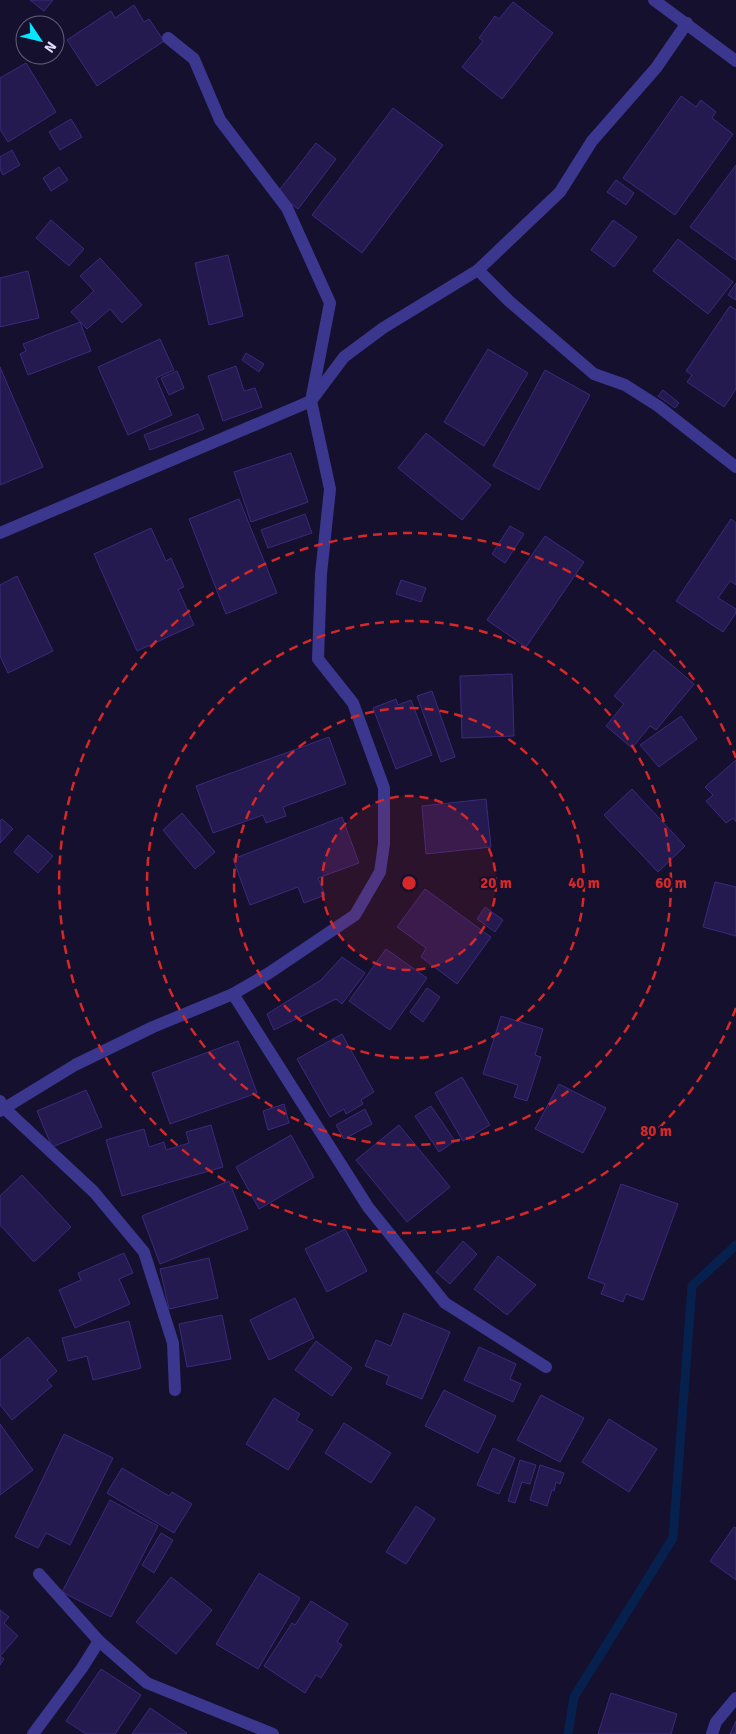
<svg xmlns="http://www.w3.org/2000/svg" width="736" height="1734" viewBox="0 0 736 1734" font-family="Signika,sans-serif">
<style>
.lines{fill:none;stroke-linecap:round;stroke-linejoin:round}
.stream{stroke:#07214f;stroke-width:9}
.building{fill:#251a50;stroke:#3b2a7d}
.street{stroke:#3b378f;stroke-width:12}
.ring{fill:none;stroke:#d62828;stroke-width:2.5;stroke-dasharray:9 6}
.centre{fill:#d62828;stroke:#15102d;stroke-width:2.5}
.ring-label{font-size:15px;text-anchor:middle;font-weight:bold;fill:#d62828;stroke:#15102d;stroke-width:4;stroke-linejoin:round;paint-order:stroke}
</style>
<rect width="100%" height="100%" fill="#15102d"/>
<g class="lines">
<polyline class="stream" points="568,1734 574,1697 673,1538 692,1286 736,1245"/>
</g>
<g class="building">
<polygon points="30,0 53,0 44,11"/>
<polygon points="513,2 553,33 502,99 462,67 483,41 479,38 495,16 499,19"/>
<polygon points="134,5 144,22 149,19 164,41 97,86 67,40 111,11 115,18"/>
<polygon points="26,63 56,112 8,142 0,129 0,78"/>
<polygon points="681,96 696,107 701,100 716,112 712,118 733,134 675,215 623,178"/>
<polygon points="393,108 443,145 362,253 312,215"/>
<polygon points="71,119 82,137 60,150 49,132"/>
<polygon points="316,143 336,159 298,209 277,193"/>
<polygon points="12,150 20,165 3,175 0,169 0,157"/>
<polygon points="736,165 736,260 690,227"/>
<polygon points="59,167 68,180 51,191 43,178"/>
<polygon points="616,180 634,193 626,205 607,192"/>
<polygon points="51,220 84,249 69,266 36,238"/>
<polygon points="613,220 637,237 614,267 591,250"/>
<polygon points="678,239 733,282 708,314 653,271"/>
<polygon points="228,255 243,316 209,325 195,263"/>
<polygon points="100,258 142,305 122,323 110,309 87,329 71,312 94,291 80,276"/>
<polygon points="28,271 39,318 0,327 0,278"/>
<polygon points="736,283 736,300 728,295"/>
<polygon points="730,306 736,310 736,389 724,407 687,382 692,375 686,371"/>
<polygon points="80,322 91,351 28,375 20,354 26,351 23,344"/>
<polygon points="160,339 174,370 156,378 172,415 128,435 98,367"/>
<polygon points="488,349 528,373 484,446 444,422"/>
<polygon points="246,353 264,364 259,372 242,360"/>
<polygon points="236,366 244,391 255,388 262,407 223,421 208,376"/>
<polygon points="0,367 43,467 0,485"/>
<polygon points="545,370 590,395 539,490 493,466"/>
<polygon points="177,371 184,388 169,395 161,378"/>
<polygon points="663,390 679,403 675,408 658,396"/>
<polygon points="198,414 204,429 150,450 144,435"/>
<polygon points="426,433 491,485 462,520 398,468"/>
<polygon points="291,453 308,502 251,522 234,472"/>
<polygon points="239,499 277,593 226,614 189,519"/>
<polygon points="305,514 312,533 268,548 261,530"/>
<polygon points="731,519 736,523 736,585 730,581 718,598 736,609 736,613 723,632 676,601"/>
<polygon points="510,526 524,534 505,563 492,554"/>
<polygon points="151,528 166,561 171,558 184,587 178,589 194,625 137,651 94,554"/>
<polygon points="545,536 584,562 526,647 487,620"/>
<polygon points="17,576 53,651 8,673 0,656 0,585"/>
<polygon points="401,580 426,588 421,602 396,594"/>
<polygon points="654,650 694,684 656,730 650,726 632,748 606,726 624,704 614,696"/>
<polygon points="512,674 514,736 462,738 460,676"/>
<polygon points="432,691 455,757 441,762 417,696"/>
<polygon points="396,699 398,705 411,700 432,755 396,769 373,708"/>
<polygon points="681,716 697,739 659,767 640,745"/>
<polygon points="329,737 346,784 283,807 286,816 266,823 263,815 213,833 196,786"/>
<polygon points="736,760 736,822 733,818 726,823 706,801 713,795 705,787"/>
<polygon points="632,789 685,846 658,872 604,815"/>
<polygon points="486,799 491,847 426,854 422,806"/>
<polygon points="182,813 215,852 195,869 163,830"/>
<polygon points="342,817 359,863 318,878 325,895 304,903 298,887 250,905 233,859"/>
<polygon points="2,819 13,829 0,843 0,821"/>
<polygon points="28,835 53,856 38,873 14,852"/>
<polygon points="715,882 736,887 736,936 703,927"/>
<polygon points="425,889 491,937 457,984 421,957 426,948 397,927"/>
<polygon points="485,907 503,920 495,932 477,919"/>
<polygon points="386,949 427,978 390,1030 349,1001"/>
<polygon points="342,957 365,973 342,1004 336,999 274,1030 267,1014 321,980"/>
<polygon points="427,988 440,997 423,1022 410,1012"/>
<polygon points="501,1016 543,1029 535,1055 541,1057 527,1101 514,1097 518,1085 483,1074"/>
<polygon points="342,1034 374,1092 361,1100 363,1104 346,1114 344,1109 330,1117 297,1059"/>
<polygon points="238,1041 257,1093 170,1124 152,1073"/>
<polygon points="462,1077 490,1125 463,1141 435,1093"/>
<polygon points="559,1084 606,1108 583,1153 535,1129"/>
<polygon points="86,1090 102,1127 52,1147 37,1111"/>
<polygon points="284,1104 289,1123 268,1130 263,1111"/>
<polygon points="431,1106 455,1141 439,1152 415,1116"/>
<polygon points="365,1109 372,1124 344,1139 336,1125"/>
<polygon points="211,1125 223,1167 122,1196 106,1140 144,1129 149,1147 164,1142 166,1150 189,1143 186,1132"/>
<polygon points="399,1125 450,1187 407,1222 356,1160"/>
<polygon points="291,1135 314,1177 259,1209 236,1167"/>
<polygon points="22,1175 71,1227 34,1262 0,1225 0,1196"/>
<polygon points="229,1181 248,1229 160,1264 142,1216"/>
<polygon points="621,1184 678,1204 643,1300 626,1294 623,1302 601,1294 605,1284 588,1278"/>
<polygon points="345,1229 367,1271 327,1292 305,1249"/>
<polygon points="463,1241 477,1254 450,1284 436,1272"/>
<polygon points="124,1253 133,1273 119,1279 130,1304 75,1328 59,1290 81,1280 78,1273"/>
<polygon points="498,1256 536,1285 507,1315 474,1289"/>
<polygon points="209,1258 218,1298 169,1309 160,1269"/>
<polygon points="295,1298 314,1338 269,1360 250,1320"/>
<polygon points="404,1313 450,1332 422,1399 386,1384 389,1376 365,1366 376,1340 391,1346"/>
<polygon points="222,1315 231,1359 187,1367 179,1324"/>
<polygon points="129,1321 141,1368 93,1380 87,1356 68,1361 62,1338"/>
<polygon points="28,1337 57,1371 47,1380 52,1386 12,1420 0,1405 0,1360"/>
<polygon points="316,1341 352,1368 332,1396 295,1370"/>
<polygon points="479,1347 516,1364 510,1379 521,1384 513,1402 464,1380"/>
<polygon points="444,1390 496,1416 478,1453 425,1426"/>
<polygon points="541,1395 584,1418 560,1462 517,1440"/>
<polygon points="274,1398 300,1414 296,1420 313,1430 288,1470 246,1444"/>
<polygon points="609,1419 657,1449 629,1492 582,1462"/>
<polygon points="344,1423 391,1453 371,1483 325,1453"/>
<polygon points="0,1424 33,1470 0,1495"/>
<polygon points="64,1434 113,1458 70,1545 46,1533 38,1548 15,1537"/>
<polygon points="493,1448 515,1458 499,1494 477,1485"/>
<polygon points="520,1460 536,1465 530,1484 522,1482 515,1503 508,1501"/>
<polygon points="540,1465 564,1473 560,1484 556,1482 554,1491 552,1490 547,1506 530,1500"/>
<polygon points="122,1468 169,1496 172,1492 192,1504 174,1533 107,1493"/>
<polygon points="110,1500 158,1526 111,1617 62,1592"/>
<polygon points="416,1506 435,1519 406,1564 386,1552"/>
<polygon points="734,1527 736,1528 736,1580 710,1561"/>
<polygon points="161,1533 173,1540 154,1573 142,1565"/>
<polygon points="259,1573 300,1598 258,1669 216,1644"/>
<polygon points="171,1577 212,1610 176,1654 136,1622"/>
<polygon points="311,1601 348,1624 337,1642 342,1645 321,1678 316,1675 305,1693 264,1666 292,1623 295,1625"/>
<polygon points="0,1610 9,1617 4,1623 18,1636 0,1656 4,1659 0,1665"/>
<polygon points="101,1669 141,1695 115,1734 86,1734 66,1721"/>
<polygon points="611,1693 677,1714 671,1734 598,1734"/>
<polygon points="150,1708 187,1733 186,1734 132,1734"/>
<polygon points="736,1721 736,1734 730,1734"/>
</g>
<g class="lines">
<g class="street">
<polyline points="654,0 736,61"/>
<polyline points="478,270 509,301 594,374 625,385 658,406 736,467"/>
<polyline points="0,533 311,401 330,303 287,208 220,120 194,59 168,38"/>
<polyline points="233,994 368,1207 445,1303 546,1367"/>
<polyline points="0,1101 4,1108 94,1192 144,1252 173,1343 175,1390"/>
<polyline points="0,1111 75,1065 153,1027 233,994 269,973 355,915 380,872 384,844 384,788 353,703 318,659 321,574 330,489 311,401 344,357 383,328 478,270 560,192 592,141 656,68 687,23"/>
<polyline points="39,1574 99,1641 147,1683 273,1734"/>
<polyline points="33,1734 82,1668 99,1641"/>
<polyline points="712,1734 716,1722 736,1698"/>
</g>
</g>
<circle cx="409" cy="883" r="87" fill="#d62828" fill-opacity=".12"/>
<g class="ring">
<circle cx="409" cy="883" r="87"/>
<circle cx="409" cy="883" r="175"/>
<circle cx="409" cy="883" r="262"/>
<path d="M736 1008A350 350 0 1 1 736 758"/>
</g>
<circle cx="409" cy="883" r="8" class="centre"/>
<g class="ring-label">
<text x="496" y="888">20 m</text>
<text x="584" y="888">40 m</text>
<text x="671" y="888">60 m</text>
<text x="656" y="1136">80 m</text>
</g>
<g transform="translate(40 40) rotate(125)"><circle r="24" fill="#15102d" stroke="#666281"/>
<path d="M0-4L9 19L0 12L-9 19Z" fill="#08e5ff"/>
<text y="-8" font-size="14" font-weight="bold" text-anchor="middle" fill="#e0dcff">N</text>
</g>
</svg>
